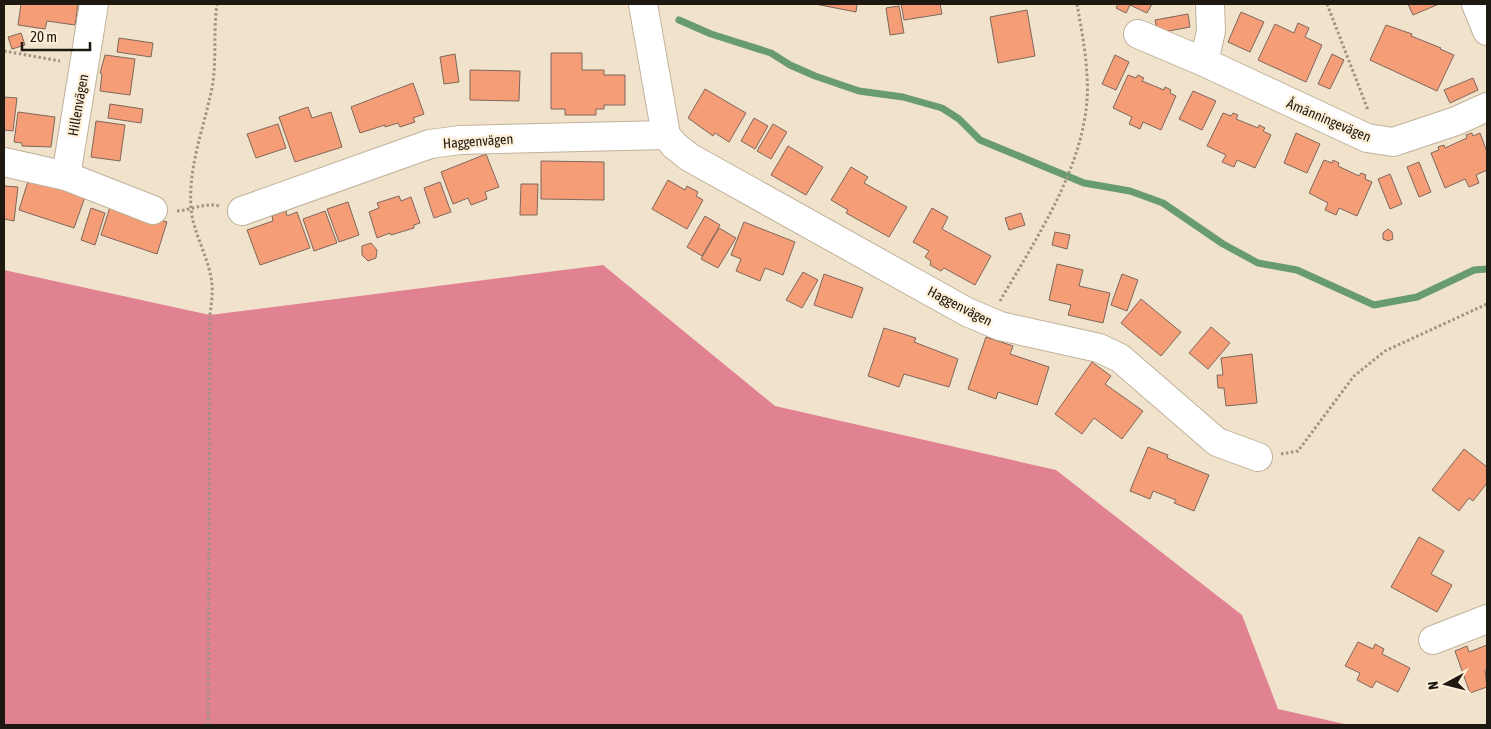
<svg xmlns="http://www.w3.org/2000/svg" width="1491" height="729" viewBox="0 0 1491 729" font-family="'Asap Condensed',sans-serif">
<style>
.forest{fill:#e18292}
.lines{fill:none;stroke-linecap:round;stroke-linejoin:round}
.stream{stroke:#689c6e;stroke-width:7}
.building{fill:#f49d76;stroke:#7f675c}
.street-casing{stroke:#c0b29b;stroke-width:30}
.path{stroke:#9f9482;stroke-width:3;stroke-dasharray:2.5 2.5;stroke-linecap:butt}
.street{stroke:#fff;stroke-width:28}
.labels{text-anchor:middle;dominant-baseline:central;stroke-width:4.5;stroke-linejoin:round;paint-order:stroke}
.street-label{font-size:14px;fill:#1d1810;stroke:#feefd8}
</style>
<rect width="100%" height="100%" fill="#f1e2cb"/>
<polygon class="forest" points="603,265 775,406 1056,470 1242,615 1278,709 1349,725 4,725 4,270 210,315"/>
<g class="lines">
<polyline class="stream" points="679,20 711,34 771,53 790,65 815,76 859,91 903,97 942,108 959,119 980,140 1084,183 1130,191 1163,203 1223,244 1258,263 1297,270 1374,305 1417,297 1474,270 1487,269"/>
</g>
<g class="building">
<polygon points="21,4 78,4 75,25 47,21 45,29 18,25"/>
<polygon points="815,4 857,4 856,12"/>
<polygon points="901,4 940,4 942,14 904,20"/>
<polygon points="1118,4 1152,4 1147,13 1130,5 1126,13 1116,8"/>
<polygon points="1408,4 1439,4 1413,15"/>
<polygon points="899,6 904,33 890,35 886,8"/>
<polygon points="1027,10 1035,56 998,63 990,17"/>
<polygon points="1241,12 1264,22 1250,52 1228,42"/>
<polygon points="1188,14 1190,27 1158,33 1155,20"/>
<polygon points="1298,23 1309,28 1305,37 1322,45 1306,82 1258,60 1275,24 1294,33"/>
<polygon points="1386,25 1412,34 1411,36 1441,48 1440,49 1454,55 1437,91 1370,60"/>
<polygon points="21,33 25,45 12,49 8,37"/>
<polygon points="119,38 153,43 151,57 117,52"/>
<polygon points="551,53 582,53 582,70 604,70 604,75 625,75 625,105 604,105 604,109 596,109 596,115 565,115 565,109 551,109"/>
<polygon points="455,54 459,82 444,84 440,57"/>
<polygon points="1332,54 1344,60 1330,89 1318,84"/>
<polygon points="105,55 135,59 130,95 100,91 102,74 100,73"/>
<polygon points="1115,55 1129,62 1116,90 1102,84"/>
<polygon points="470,70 520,71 519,101 470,100"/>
<polygon points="1128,75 1136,78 1138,75 1144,78 1142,81 1164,90 1165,87 1171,90 1170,93 1176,96 1161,130 1143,122 1140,129 1129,124 1132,117 1113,108"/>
<polygon points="1473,78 1478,90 1450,103 1444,90"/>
<polygon points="413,83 424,114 413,118 415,122 400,127 398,123 385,127 385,125 360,133 351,107"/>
<polygon points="705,89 746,113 729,142 715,133 713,136 688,118"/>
<polygon points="1193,91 1216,101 1202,130 1179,119"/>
<polygon points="4,97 17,98 13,131 4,130"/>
<polygon points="110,104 143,109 141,123 108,118"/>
<polygon points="308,107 312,118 331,112 342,147 295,162 279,117"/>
<polygon points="18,112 55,117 51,147 22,146 22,143 14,142"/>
<polygon points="1223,113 1231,116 1233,113 1238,115 1236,119 1258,128 1259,125 1265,128 1263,131 1271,135 1255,168 1237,160 1234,167 1222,162 1226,155 1207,146"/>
<polygon points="754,118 768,126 755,149 741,141"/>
<polygon points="96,121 125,125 120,161 91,157"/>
<polygon points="278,124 286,148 256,158 247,134"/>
<polygon points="773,124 787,132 771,159 757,151"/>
<polygon points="1296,133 1320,144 1307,173 1284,163"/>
<polygon points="1472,133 1473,136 1480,133 1487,152 1487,170 1476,175 1479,183 1469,187 1465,179 1445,188 1431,153 1439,150 1438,147 1444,145 1445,148 1467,138 1466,135"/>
<polygon points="788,146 823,167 806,195 771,175"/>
<polygon points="486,154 499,187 485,192 487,199 471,205 468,198 453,204 441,172"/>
<polygon points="1324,160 1332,163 1333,160 1339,163 1338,166 1359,176 1361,173 1366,175 1365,179 1372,182 1357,216 1339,208 1336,215 1325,210 1328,203 1309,193"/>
<polygon points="541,161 604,162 604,200 541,199"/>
<polygon points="1419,162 1431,192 1419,197 1407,167"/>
<polygon points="851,167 868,177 864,183 907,207 889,237 846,213 848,210 831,200"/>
<polygon points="1390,174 1402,204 1390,209 1378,179"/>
<polygon points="29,178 85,197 74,228 19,210"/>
<polygon points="668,180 685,190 687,186 698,192 696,196 703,200 687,229 652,209"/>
<polygon points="440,182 451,212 434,218 424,188"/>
<polygon points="521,184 538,184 537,215 520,215"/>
<polygon points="4,186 18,187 14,221 4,219"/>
<polygon points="399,196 401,201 411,197 420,223 414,225 414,228 391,235 390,233 377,238 369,212 379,208 377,203"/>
<polygon points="348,202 359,235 339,242 327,209"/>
<polygon points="111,204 167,222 157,254 101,235"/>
<polygon points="91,208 105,213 95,245 81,240"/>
<polygon points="932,208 948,217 942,229 991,256 975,285 944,268 941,271 930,265 931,261 925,257 929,251 913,242"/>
<polygon points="286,211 287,216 297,212 310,248 260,265 247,230 273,221 272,216"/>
<polygon points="325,211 337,243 314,251 303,219"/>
<polygon points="1021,213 1025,225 1009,230 1005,218"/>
<polygon points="705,216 720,225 702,256 687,247"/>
<polygon points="744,222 795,242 783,275 765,268 760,281 736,271 741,259 731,255"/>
<polygon points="719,228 736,238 718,268 701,259"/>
<polygon points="1388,229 1392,232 1393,239 1388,241 1383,239 1383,233"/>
<polygon points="1055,232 1070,235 1067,249 1052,245"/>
<polygon points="371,243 377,250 376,258 368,261 362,255 362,246"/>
<polygon points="1057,264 1083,270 1079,286 1110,293 1103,323 1068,315 1071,305 1049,300"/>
<polygon points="803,272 818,280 802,308 786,300"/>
<polygon points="824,274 863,288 852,318 814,305"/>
<polygon points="1122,274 1138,280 1127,311 1111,305"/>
<polygon points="1141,299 1181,332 1161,356 1121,323"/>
<polygon points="1211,327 1230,343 1208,369 1189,353"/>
<polygon points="884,328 916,338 914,342 958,359 949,387 904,374 899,387 868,376"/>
<polygon points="986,337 1013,346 1010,354 1049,367 1037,405 998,392 996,399 968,389"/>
<polygon points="1252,354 1257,403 1226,406 1224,388 1218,388 1217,375 1223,375 1221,358"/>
<polygon points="1092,362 1111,376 1105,384 1143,411 1122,439 1094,418 1082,434 1055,414"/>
<polygon points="1148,447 1168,455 1167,458 1209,475 1194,511 1174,503 1176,500 1153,491 1150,499 1130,491"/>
<polygon points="1464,449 1487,467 1487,483 1473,501 1469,498 1459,511 1432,490"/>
<polygon points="1419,537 1444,551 1431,574 1452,585 1437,612 1391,587"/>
<polygon points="1358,642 1373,649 1375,644 1384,649 1382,654 1410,668 1398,692 1376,681 1372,688 1357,680 1360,673 1345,666"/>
<polygon points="1487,645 1487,669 1485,670 1487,687 1470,693 1455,651 1467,646 1469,652"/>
</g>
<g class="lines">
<g class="street-casing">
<g id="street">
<polyline points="643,4 666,135 674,145 689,157 967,312 1000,326 1099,348 1120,358 1217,442 1258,457"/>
<polyline points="1210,4 1211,31 1204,62 1367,138 1393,142 1456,121 1487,107"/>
<polyline points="1476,4 1487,31"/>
<polyline points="1138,34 1204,62"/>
<polyline points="4,162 66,176 153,210"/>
<polyline points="66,176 94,4"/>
<polyline points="242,211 430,144 460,140 666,135"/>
<polyline points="1433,640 1487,619"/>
</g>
</g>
<g class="path">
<polyline points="1327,4 1368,110"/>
<polyline points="4,51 60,61"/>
<path d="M177,211C193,210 205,202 219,206"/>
<path d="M1000,301C1038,235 1093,155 1087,76C1086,52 1081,27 1077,4"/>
<polyline points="1281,454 1298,451 1354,376 1385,351 1487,304"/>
<path d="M208,725L210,315C211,305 213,295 212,285C210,259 193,234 191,208C188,166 204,128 212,88C217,61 213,32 217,4"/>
</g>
<use href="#street" class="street"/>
</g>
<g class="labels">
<g class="street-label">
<text transform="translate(78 105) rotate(-80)">Hillenvägen</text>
<text transform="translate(1329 120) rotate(23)">Åmänningevägen</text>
<text transform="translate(478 141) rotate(-4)">Haggenvägen</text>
<text transform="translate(960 306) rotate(27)">Haggenvägen</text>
</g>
</g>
<rect width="1491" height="729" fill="none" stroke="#1d1810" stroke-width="10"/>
<g transform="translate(1446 684) rotate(263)" stroke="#feefd8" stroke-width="4" paint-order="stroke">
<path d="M0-4L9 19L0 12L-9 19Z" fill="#1d1810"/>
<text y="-8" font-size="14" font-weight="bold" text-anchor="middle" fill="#1d1810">N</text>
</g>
<path d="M22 42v8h68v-8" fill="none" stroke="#1d1810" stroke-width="2.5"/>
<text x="30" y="42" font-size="15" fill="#1d1810" stroke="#feefd8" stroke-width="4" paint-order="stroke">20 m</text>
</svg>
